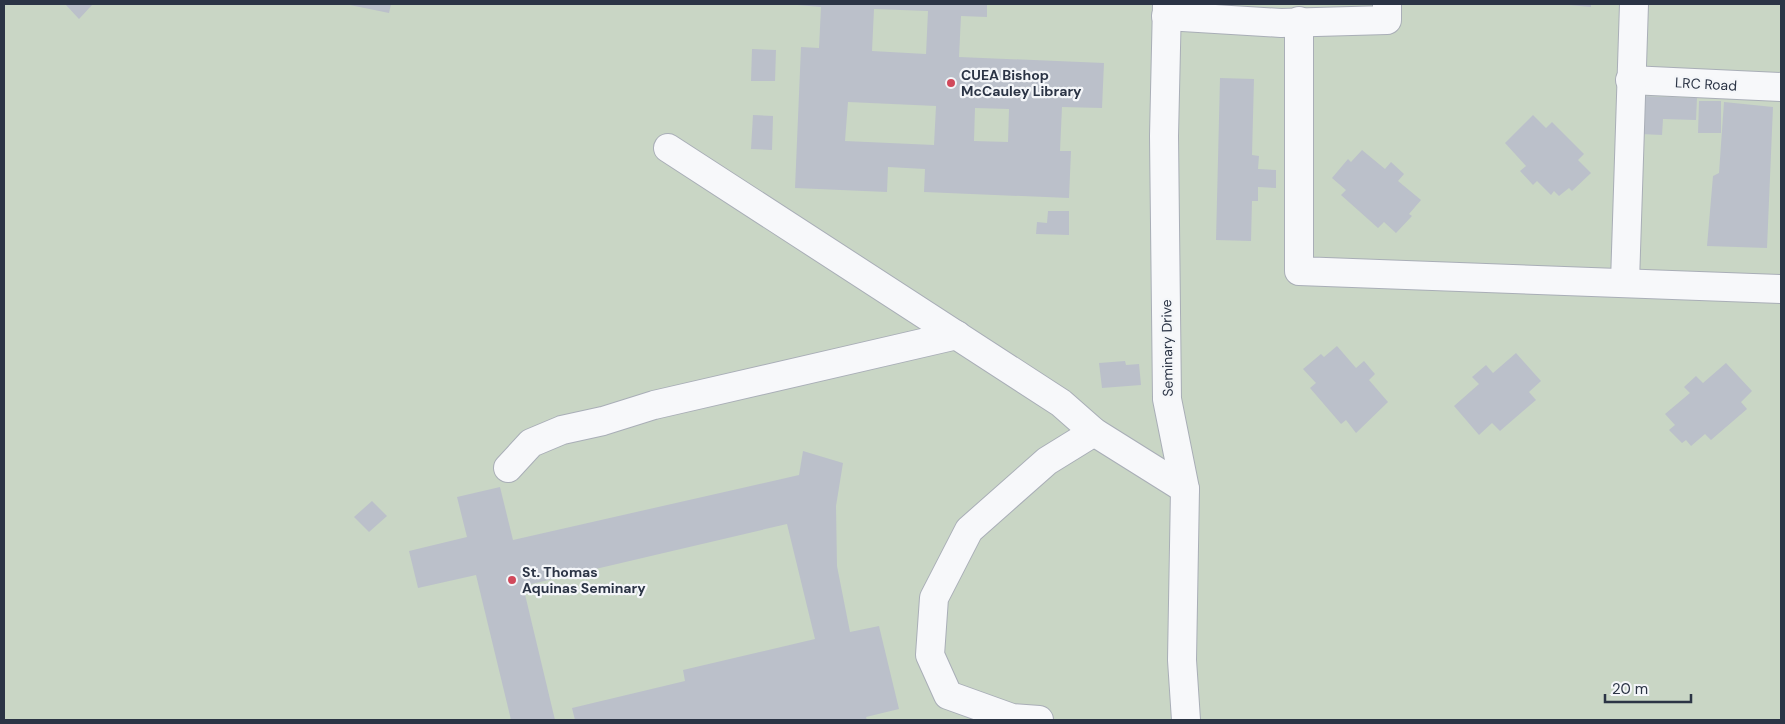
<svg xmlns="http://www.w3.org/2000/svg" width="1785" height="724" viewBox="0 0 1785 724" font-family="'DM Sans',sans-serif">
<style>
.green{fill:#c9d6c5}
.building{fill:#bbc0ca;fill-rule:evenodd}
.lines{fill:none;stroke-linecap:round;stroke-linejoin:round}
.minor-casing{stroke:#a9aeb7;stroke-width:30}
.minor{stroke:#f7f8fa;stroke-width:28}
.poi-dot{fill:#d1495b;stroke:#f4f6f9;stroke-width:2}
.labels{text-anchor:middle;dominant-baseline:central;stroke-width:4.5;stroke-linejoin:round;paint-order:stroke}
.poi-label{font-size:14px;font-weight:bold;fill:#2b3445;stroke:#f4f6f9;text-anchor:start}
.street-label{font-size:14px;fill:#2b3445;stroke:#f4f6f9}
</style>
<rect width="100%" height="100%" fill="#e4e7ec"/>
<rect class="green" x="4" y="4" width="1777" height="716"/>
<g class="building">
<polygon points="65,4 93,4 79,19"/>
<polygon points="345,4 391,4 389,13"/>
<path d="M786,4H987V17L961,16L959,57L1104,63L1102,108L1062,107L1060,151H1071L1069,198L924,192L925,169L888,167L887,192L795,188L801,47L819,48L821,7ZM874,9L928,11L926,54L872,51ZM848,102L936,106L934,145L845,141ZM975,108L1009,109L1008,142L974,141Z"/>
<polygon points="1558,4 1591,4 1591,7"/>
<polygon points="752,49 776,50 775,81 751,81"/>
<polygon points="1220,78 1254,79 1252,155 1259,156 1258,169 1276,170 1276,188 1258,187 1258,201 1252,201 1251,241 1216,240"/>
<polygon points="1642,96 1697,98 1696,120 1663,119 1662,135 1640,134"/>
<polygon points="1699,101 1721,101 1721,133 1698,133"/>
<polygon points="1724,102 1773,107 1767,248 1707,246 1713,176 1719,173"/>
<polygon points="753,115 773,116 772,150 751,149"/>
<polygon points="1533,115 1546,128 1552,122 1584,154 1578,160 1591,173 1572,191 1569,188 1559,196 1554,191 1551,195 1537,181 1533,185 1520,171 1526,166 1505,143"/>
<polygon points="1362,150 1385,169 1391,162 1404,174 1398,181 1421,200 1409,214 1412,216 1396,233 1384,222 1378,228 1341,195 1346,190 1332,178 1348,159 1351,162"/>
<polygon points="1048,211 1069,211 1069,235 1036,234 1037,222 1047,223"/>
<polygon points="1337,346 1356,368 1364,361 1375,374 1369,380 1388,402 1356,433 1346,420 1341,424 1310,388 1316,383 1303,369 1321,354 1324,357"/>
<polygon points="1516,353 1541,381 1529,392 1536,400 1500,431 1492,423 1479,435 1454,406 1479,384 1472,377 1486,365 1493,373"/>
<polygon points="1125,361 1126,365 1139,364 1141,385 1102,388 1099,363"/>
<polygon points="1726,363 1752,391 1741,402 1747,409 1711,440 1705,434 1691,446 1686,440 1682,443 1669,430 1675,425 1665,414 1690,393 1684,387 1696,376 1703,383"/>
<polygon points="803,451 843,463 836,506 837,566 850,632 879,626 899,709 866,717 867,720 575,720 572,708 685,681 683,670 815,639 787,524 523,586 555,720 511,720 476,575 418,588 409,551 467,537 457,497 500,487 513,540 799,475"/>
<polygon points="372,501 387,516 369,532 354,517"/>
</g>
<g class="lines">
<g class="minor-casing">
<g id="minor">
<polyline points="1167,4 1164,136 1167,399 1185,489 1182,660 1186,720"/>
<polyline points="1166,16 1281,23 1387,20 1387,4"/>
<polyline points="1299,21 1299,271 1781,289"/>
<polyline points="1630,80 1781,87"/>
<polyline points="668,148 1061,403 1094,432 1185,489"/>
<polyline points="1625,282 1634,4"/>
<polyline points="508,468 531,443 562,430 603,421 654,405 957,335"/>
<polyline points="1039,720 1012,718 948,695 930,655 934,598 969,530 1047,461 1094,432"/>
</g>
</g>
<use href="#minor" class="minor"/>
</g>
<g class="poi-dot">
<circle cx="951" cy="83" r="5"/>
<circle cx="512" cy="580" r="5"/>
</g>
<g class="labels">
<g class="poi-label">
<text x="961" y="75">CUEA Bishop<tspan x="961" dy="16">McCauley Library</tspan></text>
<text x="522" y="572">St. Thomas<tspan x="522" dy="16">Aquinas Seminary</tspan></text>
</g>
<g class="street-label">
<text transform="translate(1706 84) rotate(3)">LRC Road</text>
<text transform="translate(1167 348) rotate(-91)">Seminary Drive</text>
</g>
</g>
<rect width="1785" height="724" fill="none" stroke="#2b3445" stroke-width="10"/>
<path d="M1605 694v8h86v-8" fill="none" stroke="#2b3445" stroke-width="2.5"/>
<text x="1612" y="694" font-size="15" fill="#2b3445" stroke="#f4f6f9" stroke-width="4" paint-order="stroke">20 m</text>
</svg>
